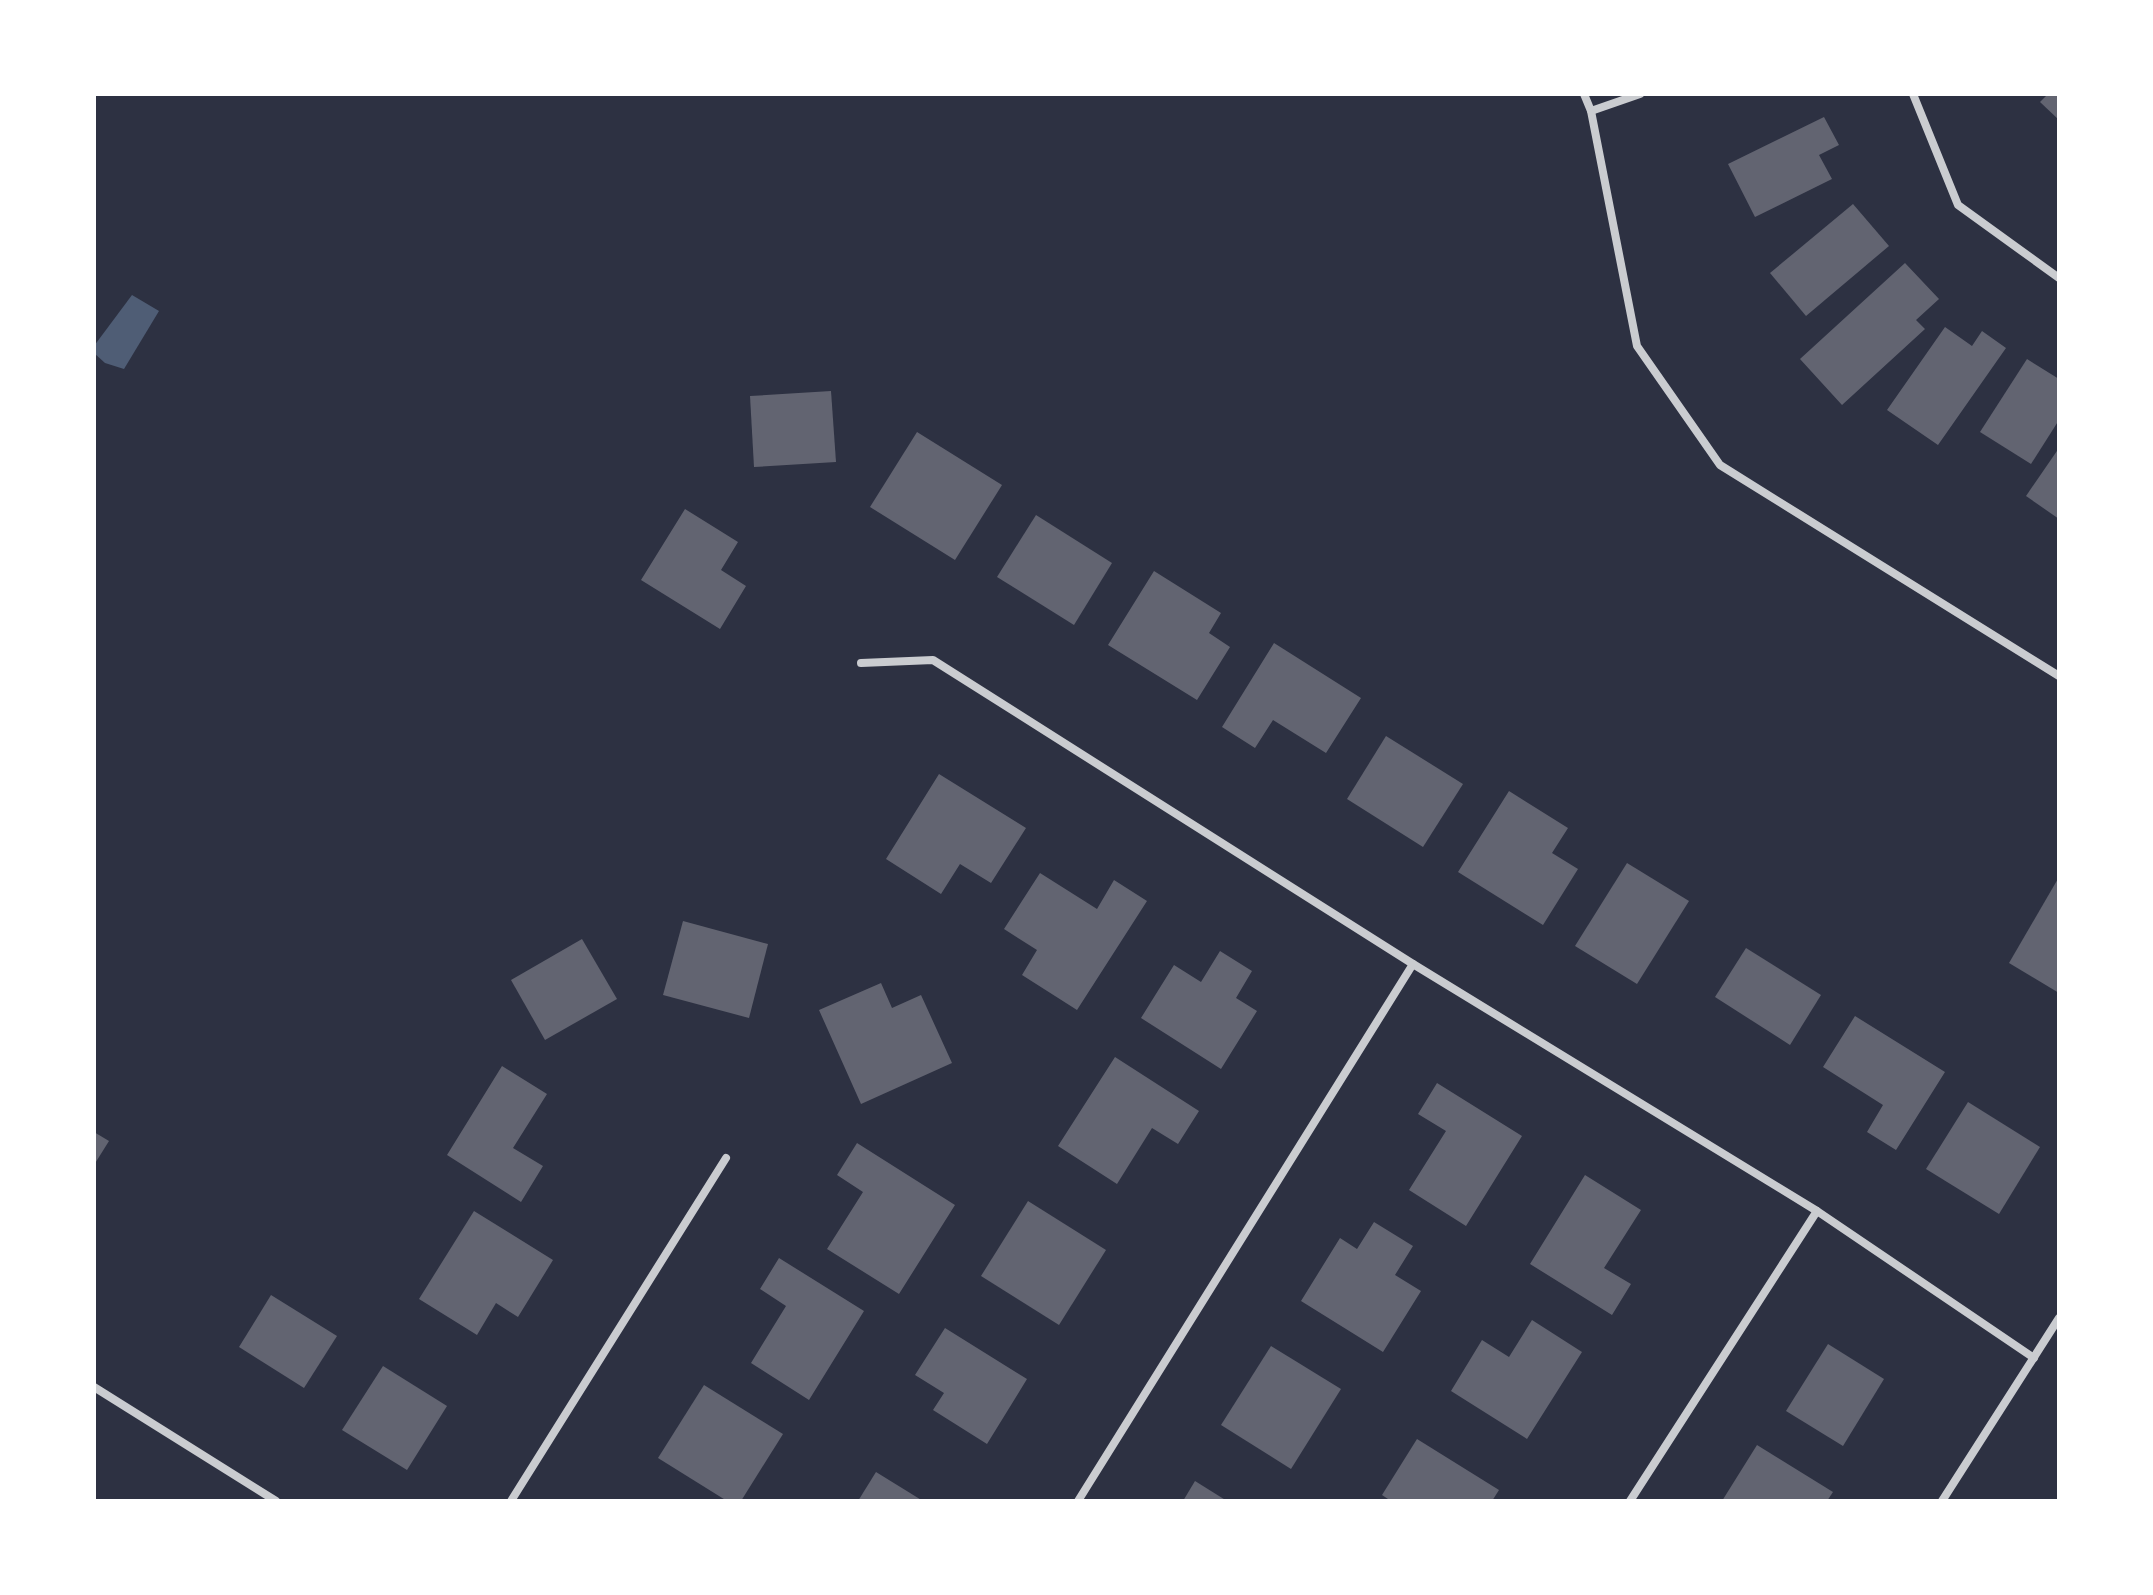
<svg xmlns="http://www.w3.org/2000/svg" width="2153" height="1595" viewBox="0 0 2153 1595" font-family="Georgia,serif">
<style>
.water{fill:#4f5d75}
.building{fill:#626471}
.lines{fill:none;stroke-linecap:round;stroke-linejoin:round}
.minor{stroke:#caccd0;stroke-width:8}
</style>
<rect width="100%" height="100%" fill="#2d3142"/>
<polygon class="water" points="132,295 159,311 124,369 105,363 94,353 94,346"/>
<g class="building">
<polygon points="2048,94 2059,94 2059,120 2040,102"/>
<polygon points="1824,117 1839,145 1819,155 1832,179 1755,217 1728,164"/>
<polygon points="1853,204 1889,246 1806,316 1770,273"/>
<polygon points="1905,263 1939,299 1916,320 1925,329 1842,405 1800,359"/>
<polygon points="1945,327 1972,346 1982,331 2006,348 1938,445 1887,410"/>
<polygon points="2027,359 2059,379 2059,420 2031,464 1980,432"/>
<polygon points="831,391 836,462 754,467 750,396"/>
<polygon points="917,432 1002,485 955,560 870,507"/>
<polygon points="2059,448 2059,519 2026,496"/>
<polygon points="685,509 738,542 721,570 746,586 720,629 641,580"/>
<polygon points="1036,515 1112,563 1074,625 997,577"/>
<polygon points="1154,571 1221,613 1209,633 1230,647 1197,700 1108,645"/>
<polygon points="1274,643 1361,698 1326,753 1273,720 1255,748 1222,727"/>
<polygon points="1386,736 1463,784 1423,847 1347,799"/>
<polygon points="939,774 1026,828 991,883 960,864 941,894 886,859"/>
<polygon points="1509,791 1568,828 1552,853 1578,869 1543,925 1458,872"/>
<polygon points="1627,863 1689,901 1637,984 1575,946"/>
<polygon points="1040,873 1097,909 1114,880 1147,901 1077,1010 1022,975 1037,950 1004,929"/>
<polygon points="2059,877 2059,993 2009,963"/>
<polygon points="683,921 768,944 749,1018 663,995"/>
<polygon points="582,939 617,999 545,1040 511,980"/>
<polygon points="1746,948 1821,995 1790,1045 1715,997"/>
<polygon points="1220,951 1252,971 1236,998 1257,1011 1221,1069 1141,1018 1174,965 1201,982"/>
<polygon points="881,983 892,1008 921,995 952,1063 861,1104 819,1010"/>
<polygon points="1855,1016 1945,1072 1896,1150 1867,1132 1883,1105 1823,1067"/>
<polygon points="1115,1057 1199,1111 1178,1144 1152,1128 1117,1184 1058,1146"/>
<polygon points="502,1066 547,1094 513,1148 543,1166 521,1202 447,1155"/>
<polygon points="1437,1083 1522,1136 1466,1226 1409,1190 1446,1131 1418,1114"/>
<polygon points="1968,1102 2040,1147 1999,1214 1926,1169"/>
<polygon points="94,1132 109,1141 94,1165"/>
<polygon points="857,1143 955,1205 899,1294 827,1249 863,1192 837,1175"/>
<polygon points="1585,1175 1641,1210 1604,1268 1631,1284 1612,1315 1530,1264"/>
<polygon points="1028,1201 1106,1250 1059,1325 981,1276"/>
<polygon points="474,1211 553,1260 518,1317 496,1303 477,1335 419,1299"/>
<polygon points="1374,1222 1413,1246 1395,1275 1421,1291 1383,1352 1301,1301 1340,1238 1357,1249"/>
<polygon points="779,1258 864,1311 809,1400 751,1363 786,1306 760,1289"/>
<polygon points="271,1295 337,1336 304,1388 239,1347"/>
<polygon points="1532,1320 1582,1352 1527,1439 1451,1391 1482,1340 1509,1357"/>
<polygon points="945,1328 1027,1379 987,1444 933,1410 944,1393 915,1375"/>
<polygon points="1828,1344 1884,1379 1843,1446 1786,1411"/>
<polygon points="1271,1346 1341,1389 1291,1469 1221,1425"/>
<polygon points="383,1366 447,1406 407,1470 342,1430"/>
<polygon points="704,1385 783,1434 741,1501 727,1501 658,1458"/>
<polygon points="1417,1439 1499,1490 1492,1501 1391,1501 1382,1495"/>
<polygon points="1757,1445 1833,1492 1827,1501 1722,1501"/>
<polygon points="876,1472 923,1501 858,1501"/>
<polygon points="1195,1481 1227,1501 1183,1501"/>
</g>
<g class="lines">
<g class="minor">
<polyline points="1584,94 1591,111 1637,346 1720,465 2059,676"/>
<polyline points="1913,94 1958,205 2059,278"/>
<polyline points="1591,111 1640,94"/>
<polyline points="861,663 933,660 1413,964 1817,1211 2034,1358"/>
<polyline points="94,1387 276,1501"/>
<polyline points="511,1501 726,1158"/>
<polyline points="1078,1501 1413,964"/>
<polyline points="1630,1501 1817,1211"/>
<polyline points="1942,1501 2059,1318"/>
</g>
</g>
<rect width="2153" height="1595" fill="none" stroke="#ffffff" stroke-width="192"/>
</svg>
